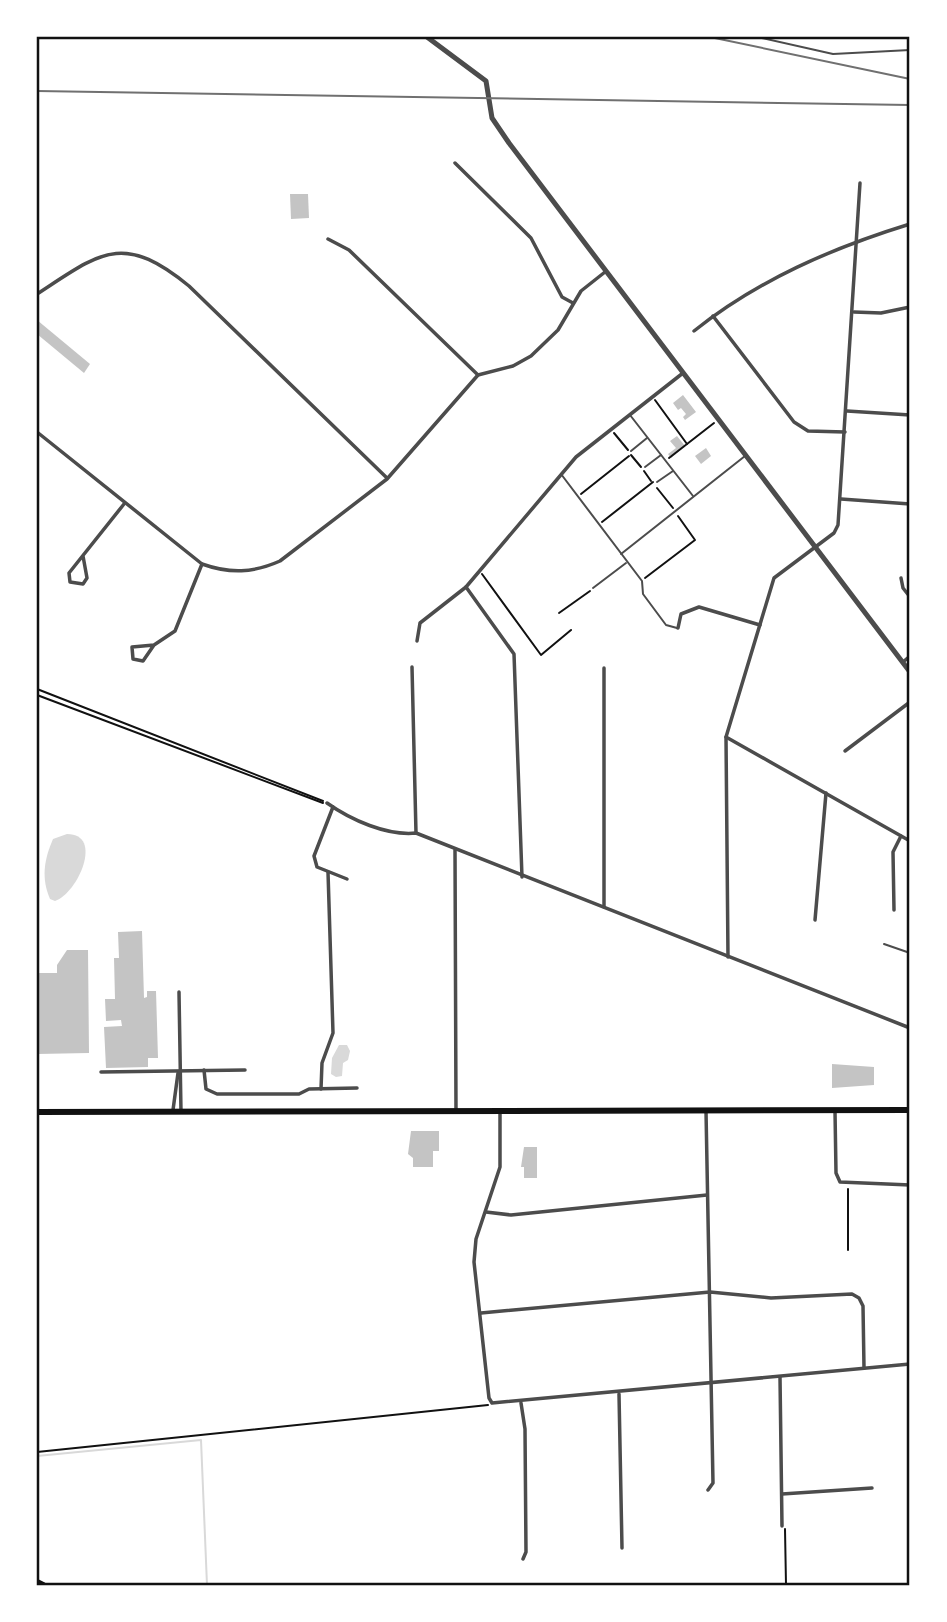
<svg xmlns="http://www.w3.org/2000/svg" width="947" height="1622" viewBox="0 0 947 1622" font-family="'Noto Sans',sans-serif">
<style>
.water{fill:#d9d9d9}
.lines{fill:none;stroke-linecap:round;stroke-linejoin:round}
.stream{stroke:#d9d9d9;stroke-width:2}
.building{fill:#c4c4c4}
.path{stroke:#111;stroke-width:2}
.service{stroke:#4c4c4c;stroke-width:2}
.minor{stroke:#4c4c4c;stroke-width:3.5}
.tertiary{stroke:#4c4c4c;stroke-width:5}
.primary{stroke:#111;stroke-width:6}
.trunk{stroke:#111;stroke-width:6}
.rail{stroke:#707070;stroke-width:2}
.neatline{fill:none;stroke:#111;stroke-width:2.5}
</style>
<rect width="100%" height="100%" fill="#fff"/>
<g class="water">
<path d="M67,834C104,834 78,893 55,901L50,899C41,878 44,860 53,839Z"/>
<polygon points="339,1045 347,1045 350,1051 348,1060 343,1063 342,1076 336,1077 331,1074 332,1058"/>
</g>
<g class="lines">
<polyline class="stream" points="37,1456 201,1440 207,1585"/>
</g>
<g class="building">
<polygon points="290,194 308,194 309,218 291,219"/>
<polygon points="37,320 90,364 84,373 37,334"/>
<polygon points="683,395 696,412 685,420 683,417 686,414 681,408 678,410 673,403"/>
<polygon points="677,436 685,446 671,458 668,454 676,448 670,441"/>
<polygon points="706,448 711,456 701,464 695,456"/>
<polygon points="142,931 144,998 147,997 147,991 156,991 158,1058 148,1058 148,1067 106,1068 104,1027 122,1026 121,1020 106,1021 105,999 115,999 114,958 119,958 118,932"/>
<polygon points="67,950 88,950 89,1053 37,1054 37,973 57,973 57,965"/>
<polygon points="832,1064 874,1067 874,1085 832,1088"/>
<polygon points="411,1131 439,1131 439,1151 433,1151 433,1167 413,1167 413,1158 408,1154"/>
<polygon points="524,1147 537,1147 537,1178 524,1178 524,1167 521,1167"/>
</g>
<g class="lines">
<g class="path">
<polyline points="655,400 687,444 714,423"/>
<polyline points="614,433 628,450"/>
<polyline points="631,455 641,467"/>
<polyline points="669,458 687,444"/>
<polyline points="644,471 651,481"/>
<polyline points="657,488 673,508"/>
<polyline points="581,494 629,456"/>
<polyline points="602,522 653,482"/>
<polyline points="482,574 541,655 571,630"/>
<polyline points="645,578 695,540 678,516"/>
<polyline points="559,613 590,591"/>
<polyline points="37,689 323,801"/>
<polyline points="37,695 323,803"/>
<polyline points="848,1250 848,1189"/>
<polyline points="37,1452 488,1405"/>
<polyline points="785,1529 786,1585"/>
</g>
<g class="service">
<polyline points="758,37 833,54 910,50"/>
<polyline points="630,415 693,496"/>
<polyline points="631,451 647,438"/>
<polyline points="645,467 661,455"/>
<polyline points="561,474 642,581 643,594 666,625 677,628"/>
<polyline points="657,482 673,471"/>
<polyline points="621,554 745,456"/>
<polyline points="593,588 626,563"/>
<polyline points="884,944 910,953"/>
</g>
<g class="minor">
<polyline points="455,163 531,238 562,297 573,303"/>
<polyline points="328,239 349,250 478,375"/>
<path d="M37,294C100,253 122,231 189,286L387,478"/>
<polyline points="854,312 881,313 910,307"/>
<polyline points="713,316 794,422 808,431 845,432"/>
<path d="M694,331C758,280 832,248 910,224"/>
<polyline points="847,411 910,415"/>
<path d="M37,432L202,564C230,574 253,573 280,561L387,479L478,375L513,366L531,356L558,330L581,291L605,272"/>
<polyline points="841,499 910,504"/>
<polyline points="83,556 87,578 83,584 70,582 69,573 124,504"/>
<polyline points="901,578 903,588 910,597"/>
<polyline points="678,628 681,614 699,607 760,625"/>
<polyline points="417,641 420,623 466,587"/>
<polyline points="154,645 132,647 133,659 143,661 154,645 175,631 202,564"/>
<polyline points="903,662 910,656"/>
<polyline points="412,667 416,833"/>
<polyline points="604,668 604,907"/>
<polyline points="726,737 910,841"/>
<polyline points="845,751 910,702"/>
<path d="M327,803C351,820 387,836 416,833L910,1028"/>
<polyline points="333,807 314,856 317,867 347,879"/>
<polyline points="455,850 456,1111"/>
<polyline points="522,877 514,654 466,587 576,457 683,373"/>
<polyline points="894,910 893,852 901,836"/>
<polyline points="815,920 826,793"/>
<polyline points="728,957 726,737 774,578 834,533 838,525 860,183"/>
<polyline points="179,992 181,1112"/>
<polyline points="204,1070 206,1089 217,1094 299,1094 309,1089 357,1088"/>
<polyline points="101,1072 245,1070"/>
<polyline points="321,1089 322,1063 333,1033 328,872"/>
<polyline points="173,1110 178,1073"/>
<polyline points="500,1111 500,1167 476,1239 474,1262 489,1398 492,1403 910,1364"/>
<polyline points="706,1111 713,1483 708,1490"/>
<polyline points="835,1111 836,1173 840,1182 910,1185"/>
<polyline points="486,1212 511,1215 707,1195"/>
<polyline points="481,1313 710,1292 771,1298 852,1294 859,1298 863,1306 864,1368"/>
<polyline points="780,1377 782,1526"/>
<polyline points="619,1394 622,1548"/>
<polyline points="521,1403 525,1429 526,1552 523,1559"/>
<polyline points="782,1494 872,1488"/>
</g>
<polyline class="tertiary" points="427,37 486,81 492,118 509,143 910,672"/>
<polyline class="primary" points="37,1112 910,1110"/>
<polyline class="trunk" points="37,1582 43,1585"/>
<g class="rail">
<polyline points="710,37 910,79"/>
<polyline points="37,91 910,105"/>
</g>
</g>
<rect width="947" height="1622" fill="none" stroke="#ffffff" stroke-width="77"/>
<rect x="38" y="38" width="870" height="1546" class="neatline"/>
</svg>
